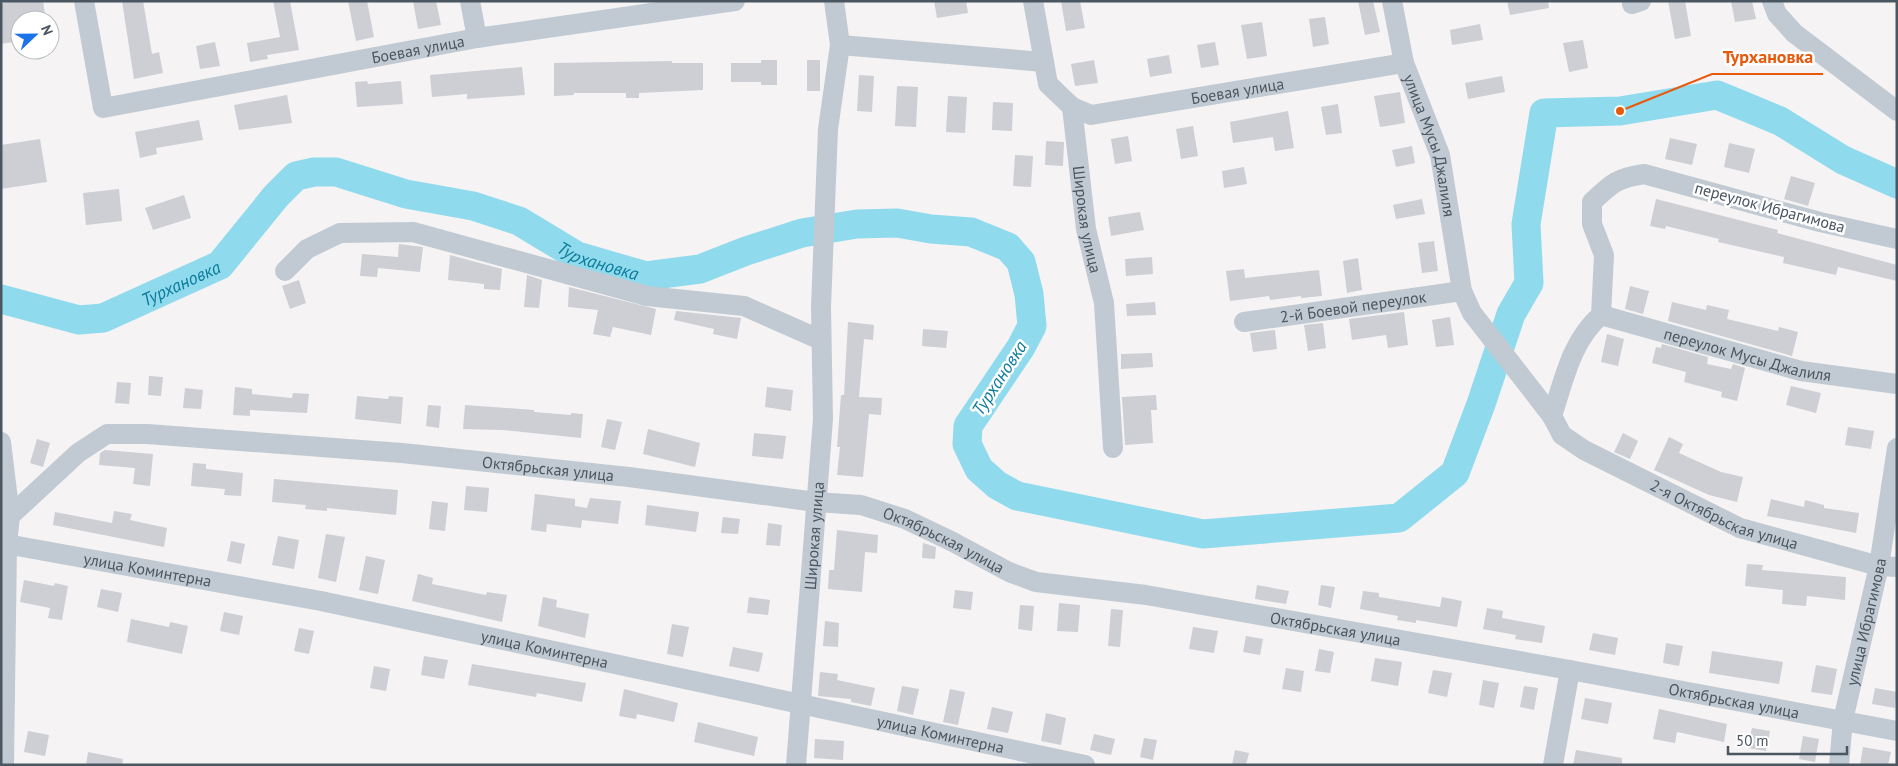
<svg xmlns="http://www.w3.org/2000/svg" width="1898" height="766" viewBox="0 0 1898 766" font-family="'PT Sans',sans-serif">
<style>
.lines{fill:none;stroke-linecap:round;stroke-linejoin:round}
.river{stroke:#90daee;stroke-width:29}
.building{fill:#cdcfd5}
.minor{stroke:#c1cad2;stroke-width:20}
.labels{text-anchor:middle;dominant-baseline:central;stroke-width:5;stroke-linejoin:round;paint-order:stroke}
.street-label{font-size:16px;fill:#4a5661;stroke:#fff}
.water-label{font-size:18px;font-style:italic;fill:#0c7c9b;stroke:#fff}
.leader{fill:none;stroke:#e8590c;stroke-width:2}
.callout-dot{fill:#e8590c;stroke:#fff;stroke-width:2}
.callout-label{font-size:18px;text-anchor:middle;font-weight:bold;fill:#e8590c;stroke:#fff;stroke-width:5;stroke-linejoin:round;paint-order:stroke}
</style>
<rect width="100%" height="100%" fill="#f5f3f3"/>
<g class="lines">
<path class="river" id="s1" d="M1,299L79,320L103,318L220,265L276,196L296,176L314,172H336L406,194L473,206L519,221L577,256L646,276L700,269L746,251L802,233L857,224L897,223L931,229L971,232L1008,247L1021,262L1029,294L1032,326L1021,347L968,426L967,444L979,469L997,485L1017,496L1203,534L1399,518L1455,473L1481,404L1511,314L1529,283L1526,224L1544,113L1620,111L1717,95L1780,121L1843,160L1897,184"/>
</g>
<g class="building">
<polygon points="14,1 43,1 46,20 20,20 20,41 1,44 1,3"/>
<polygon points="122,1 143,1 152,54 159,52 163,73 134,79"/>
<polygon points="273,1 290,1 299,50 267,55 268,59 250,62 247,43 280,37"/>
<polygon points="348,1 367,1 374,37 356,41"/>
<polygon points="413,1 436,1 441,25 418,29"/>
<polygon points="934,1 966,1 968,13 937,18"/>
<polygon points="1061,1 1080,1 1085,28 1066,31"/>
<polygon points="1358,1 1373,1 1380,32 1365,35"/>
<polygon points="1507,1 1548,1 1549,8 1510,15"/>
<polygon points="1668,1 1685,1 1691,36 1675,39"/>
<polygon points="1731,1 1752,1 1756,19 1735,22"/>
<polygon points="1325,17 1329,44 1313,47 1309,19"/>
<polygon points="1262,22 1267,56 1247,59 1241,25"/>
<polygon points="1480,24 1483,40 1452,45 1450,30"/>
<polygon points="1583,40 1588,68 1569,72 1563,43"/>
<polygon points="215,42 220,66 200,69 196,46"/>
<polygon points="1215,42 1219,65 1201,68 1197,45"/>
<polygon points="1169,55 1172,73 1150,77 1147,59"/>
<polygon points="761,60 777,60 777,85 761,85 761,82 731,82 731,63 761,63"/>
<rect x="807" y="60" width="13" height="31"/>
<polygon points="1094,60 1098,83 1075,86 1071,64"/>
<polygon points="672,61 672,63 703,63 703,90 639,93 639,98 626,98 626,93 574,93 574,95 554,96 554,63"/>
<polygon points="522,67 525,95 467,99 467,94 432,97 430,75"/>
<polygon points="859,75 874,76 872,112 857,111"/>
<polygon points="1502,76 1505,92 1468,99 1465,83"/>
<polygon points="367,81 368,84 401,81 403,104 357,107 355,82"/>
<polygon points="897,86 918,87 916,127 895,126"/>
<polygon points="1400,92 1405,123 1380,127 1374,96"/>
<polygon points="287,95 292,123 239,130 234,105"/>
<polygon points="948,96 967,97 965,133 946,132"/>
<polygon points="993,102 1013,103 1012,131 992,130"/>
<polygon points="1338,104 1342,133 1326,135 1321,107"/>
<polygon points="1288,111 1294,148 1275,151 1273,137 1233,143 1230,122"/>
<polygon points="199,120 203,140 156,148 157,154 140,158 135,132"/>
<polygon points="1193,126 1198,156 1181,159 1176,129"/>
<polygon points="1128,136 1132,161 1115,164 1111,139"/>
<polygon points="1670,138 1697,144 1692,165 1665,159"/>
<polygon points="40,139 47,182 1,189 1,145"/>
<polygon points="1046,141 1064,142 1063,166 1045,165"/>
<polygon points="1729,143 1755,149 1749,173 1724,167"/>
<polygon points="1412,146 1415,163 1396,167 1392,150"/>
<polygon points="1015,155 1033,156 1031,187 1013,186"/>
<polygon points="1244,167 1247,184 1224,188 1222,171"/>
<polygon points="1791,176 1815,183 1808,206 1784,199"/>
<polygon points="119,189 122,221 86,225 83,193"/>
<polygon points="184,195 191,218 153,230 145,208"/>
<polygon points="1422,199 1425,214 1396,219 1393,205"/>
<polygon points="1656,199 1778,230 1777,233 1897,265 1897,281 1838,267 1836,275 1783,263 1784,257 1718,242 1719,239 1666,226 1665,229 1650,226"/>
<polygon points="1140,212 1144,230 1111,236 1108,217"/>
<polygon points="1434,241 1438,271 1422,273 1418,243"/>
<polygon points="399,244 423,247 420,272 378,268 377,277 360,276 362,254 398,257"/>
<polygon points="450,255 502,269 500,290 484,289 484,284 448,280"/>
<polygon points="1152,257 1153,274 1126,276 1125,259"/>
<polygon points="1358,258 1362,290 1347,293 1343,261"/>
<polygon points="1244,269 1245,278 1319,270 1322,296 1301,298 1301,296 1270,300 1269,296 1230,301 1226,271"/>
<polygon points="527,275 542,280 539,308 524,307"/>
<polygon points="299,280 306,303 290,309 282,286"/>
<polygon points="1630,286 1649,291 1643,314 1625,309"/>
<polygon points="569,287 656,309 651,335 613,327 610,337 593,334 598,310 568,307"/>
<polygon points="1155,302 1156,315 1127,316 1126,304"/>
<polygon points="1672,302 1706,310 1707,305 1729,310 1727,319 1778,331 1779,327 1798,332 1792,356 1668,321"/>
<polygon points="676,311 741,318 737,339 713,334 714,329 674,320"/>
<polygon points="1404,312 1408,345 1388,348 1386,335 1352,340 1349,319"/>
<polygon points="1450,317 1454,345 1436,347 1432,320"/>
<polygon points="848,322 874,325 873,340 864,339 859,397 882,398 881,415 869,414 863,477 837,475 840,447 837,447 841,395 844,395"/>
<polygon points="1323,323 1326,348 1308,351 1304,325"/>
<polygon points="923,329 948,331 946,348 922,346"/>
<polygon points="1275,330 1277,349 1253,352 1250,333"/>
<polygon points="1607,334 1624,339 1618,366 1601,362"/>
<polygon points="1662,344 1708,357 1707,364 1731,369 1733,364 1745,368 1737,401 1721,397 1722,392 1684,382 1686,372 1652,363 1656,347 1661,348"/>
<polygon points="1152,353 1153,367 1121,369 1121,354"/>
<polygon points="149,376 163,377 161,396 148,395"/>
<polygon points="117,382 131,383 129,404 115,403"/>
<polygon points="1791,386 1821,393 1816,413 1786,405"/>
<polygon points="235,387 252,389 252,394 292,398 293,393 309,394 307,413 250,410 250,416 233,415"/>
<polygon points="767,387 793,390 791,411 765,407"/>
<polygon points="185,388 203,390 201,409 183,408"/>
<polygon points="1156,395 1157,410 1151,410 1153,443 1125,445 1122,397"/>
<polygon points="357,396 388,399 389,396 403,397 401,424 355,419"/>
<polygon points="428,405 441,406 439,428 426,426"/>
<polygon points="465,405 534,410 534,412 571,415 571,413 583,414 581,438 503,430 463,429"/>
<polygon points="607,419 622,422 615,450 601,447"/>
<polygon points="1848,427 1874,431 1871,449 1845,445"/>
<polygon points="648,429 700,443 695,467 643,454"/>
<polygon points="754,433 786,436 783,459 752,456"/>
<polygon points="1623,433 1638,441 1630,459 1614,452"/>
<polygon points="1669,437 1683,444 1679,453 1721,472 1743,477 1737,502 1709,495 1654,470"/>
<polygon points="37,439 50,443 43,467 30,463"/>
<polygon points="105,450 153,454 150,486 133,484 135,468 99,465 100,453"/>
<polygon points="193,463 206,464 206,469 243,473 241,496 224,495 225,489 191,486"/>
<polygon points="274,479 398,490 396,515 327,508 327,511 305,509 306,505 272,502"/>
<polygon points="466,486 489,488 487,512 464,510"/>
<polygon points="535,494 575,499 575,506 587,508 590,498 621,501 618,524 582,520 581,528 547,524 546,532 531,530"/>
<polygon points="1771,499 1804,507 1805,500 1824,505 1824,508 1859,513 1856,533 1767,516"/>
<polygon points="432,501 448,503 445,531 429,529"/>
<polygon points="647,505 699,512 696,532 645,525"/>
<polygon points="114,511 132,514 130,520 167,528 164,547 53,525 55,512 112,523"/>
<polygon points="723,517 740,519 738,534 721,533"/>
<polygon points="768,523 782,525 780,546 766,545"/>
<polygon points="837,530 878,535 877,553 865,552 862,592 828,589 829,570 834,570"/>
<polygon points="326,534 345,537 336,582 318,578"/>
<polygon points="278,536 299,540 294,569 272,565"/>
<polygon points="231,541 245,544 241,564 227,561"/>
<polygon points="923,543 936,547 935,559 922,558"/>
<polygon points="366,556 385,560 378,594 359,590"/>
<polygon points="1747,564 1763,565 1762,570 1846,577 1845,600 1807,596 1806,606 1782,604 1783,590 1745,586"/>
<polygon points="418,574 433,578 432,584 486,595 487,592 507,595 502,622 412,601"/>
<polygon points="24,580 54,586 55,583 68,586 62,620 48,618 50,608 20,602"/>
<polygon points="1257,585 1289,591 1286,604 1255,599"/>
<polygon points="1321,585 1335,587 1331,608 1318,605"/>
<polygon points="101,589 122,593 118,612 97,607"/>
<polygon points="955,590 973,592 971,610 953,608"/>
<polygon points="1363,591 1379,593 1379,597 1440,607 1442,597 1462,601 1457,627 1416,620 1416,623 1397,620 1398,616 1360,609"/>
<polygon points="543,597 557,600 556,607 589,614 585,638 538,626"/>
<polygon points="749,597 770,600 768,615 747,613"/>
<polygon points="1059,603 1080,605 1078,632 1057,631"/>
<polygon points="1020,605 1034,606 1032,631 1018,629"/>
<polygon points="1487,608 1503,611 1502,618 1545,626 1542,643 1515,639 1516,635 1483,629"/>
<polygon points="1111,609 1123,610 1120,647 1108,646"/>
<polygon points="224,612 243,616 239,635 220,631"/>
<polygon points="131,619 169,627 170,622 188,626 182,654 127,642"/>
<polygon points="825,621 839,623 838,647 823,646"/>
<polygon points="672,624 689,627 683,657 667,654"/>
<polygon points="1193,627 1218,631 1214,653 1189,649"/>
<polygon points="299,628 314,631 309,654 294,651"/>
<polygon points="1593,633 1618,638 1615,655 1589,650"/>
<polygon points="1246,636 1263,639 1260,655 1243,652"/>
<polygon points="1666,643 1683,646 1679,666 1663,663"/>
<polygon points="733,647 763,653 759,672 729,666"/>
<polygon points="1319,649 1334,652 1330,673 1315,671"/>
<polygon points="1712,651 1783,662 1779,684 1709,673"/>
<polygon points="424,656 448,660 444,679 421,675"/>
<polygon points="1375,658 1402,662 1398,686 1371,681"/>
<polygon points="472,664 586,683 582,702 537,693 536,697 468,685"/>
<polygon points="1816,665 1837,669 1832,695 1811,692"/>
<polygon points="374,666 390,669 386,691 370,688"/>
<polygon points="1286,668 1304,671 1301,692 1282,689"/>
<polygon points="1433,670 1452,673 1447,697 1428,693"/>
<polygon points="820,672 838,674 837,680 875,688 871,706 851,702 851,699 818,696"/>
<polygon points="1483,680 1499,683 1494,708 1479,705"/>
<polygon points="902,686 919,689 913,715 897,711"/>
<polygon points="1524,686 1538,688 1534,710 1520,707"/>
<polygon points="1875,688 1897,692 1895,708 1872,704"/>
<polygon points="624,689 678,703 674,722 637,714 636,719 619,716"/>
<polygon points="950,689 965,692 958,725 943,722"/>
<polygon points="1585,698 1612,703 1608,724 1581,719"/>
<polygon points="992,707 1013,712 1008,733 987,729"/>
<polygon points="1659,709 1727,724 1724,742 1677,732 1675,743 1653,739"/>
<polygon points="1046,713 1066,718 1061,745 1041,741"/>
<polygon points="698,722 758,737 754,756 694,742"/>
<polygon points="1752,728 1770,731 1766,751 1748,748"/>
<polygon points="28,731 49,735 45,756 24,752"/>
<polygon points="1094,734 1115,739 1111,755 1090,750"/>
<polygon points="1803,736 1819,739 1815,762 1799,759"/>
<polygon points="1144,738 1157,740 1153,760 1140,757"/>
<polygon points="815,739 844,741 843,760 814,758"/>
<polygon points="1863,747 1891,752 1888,765 1860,765"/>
<polygon points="1235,750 1249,753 1246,765 1232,765"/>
<polygon points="1576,750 1622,758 1622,765 1573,765"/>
<polygon points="88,752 123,759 122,765 86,765"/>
</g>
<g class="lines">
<g class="minor">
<path id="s2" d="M84,1L103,108L477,38L735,1"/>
<polyline points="470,1 477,38"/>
<path id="s3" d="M1033,1L1048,84L1072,107L1086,229L1104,303L1113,448"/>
<path id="s4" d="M1392,1L1404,63L1440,155L1462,291L1472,313L1552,416"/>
<polyline points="1772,1 1777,14 1794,33 1897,111"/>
<polyline points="1632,4 1641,1"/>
<polyline points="840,45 1044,62"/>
<path id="s5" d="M1072,107L1091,115L1404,63"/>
<path id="s6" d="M1897,239L1820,222L1644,174C1617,178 1612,183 1592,202V224L1604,255L1601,315C1571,341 1564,380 1552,416L1562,435L1584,450L1740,528L1879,566L1897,567"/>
<polyline points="285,271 307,249 340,233 413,232 647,296 744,306 821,340"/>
<path id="s7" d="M1601,315L1801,371L1897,384"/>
<path id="s8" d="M1244,322L1462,291"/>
<polyline points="1,442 10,516 7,544 4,765"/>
<path id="s9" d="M10,516L78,453L107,434H147L402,453L629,477L816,502L861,505L905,519L951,541L1009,572L1036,582L1146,595L1570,670L1897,731"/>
<path id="s10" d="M1,543L321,601L1085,765"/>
<path id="s11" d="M796,765L823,419L821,307L828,129L840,45L834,1"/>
<polyline points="1553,765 1570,670"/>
<path id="s12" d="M1839,765L1843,720L1879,566L1897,448"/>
</g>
</g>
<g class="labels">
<g class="street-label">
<text stroke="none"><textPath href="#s2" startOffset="429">Боевая улица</textPath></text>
<text stroke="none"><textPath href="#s5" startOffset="169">Боевая улица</textPath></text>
<text stroke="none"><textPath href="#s4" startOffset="150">улица Мусы Джалиля</textPath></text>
<text transform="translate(1770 207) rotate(15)">переулок Ибрагимова</text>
<text stroke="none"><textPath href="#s3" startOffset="231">Широкая улица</textPath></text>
<text stroke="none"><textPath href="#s8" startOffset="110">2-й Боевой переулок</textPath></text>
<text stroke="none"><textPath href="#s7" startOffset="152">переулок Мусы Джалиля</textPath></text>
<text stroke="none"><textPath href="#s9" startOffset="570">Октябрьская улица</textPath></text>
<text stroke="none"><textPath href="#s6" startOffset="754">2-я Октябрьская улица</textPath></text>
<text stroke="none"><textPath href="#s11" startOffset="230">Широкая улица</textPath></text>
<text stroke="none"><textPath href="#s9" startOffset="975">Октябрьская улица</textPath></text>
<text stroke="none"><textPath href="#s10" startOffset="149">улица Коминтерна</textPath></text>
<text stroke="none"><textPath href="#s12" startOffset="146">улица Ибрагимова</textPath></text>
<text stroke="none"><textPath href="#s9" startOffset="1380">Октябрьская улица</textPath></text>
<text stroke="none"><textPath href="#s10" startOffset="554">улица Коминтерна</textPath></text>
<text stroke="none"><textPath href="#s9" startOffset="1785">Октябрьская улица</textPath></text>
<text stroke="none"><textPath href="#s10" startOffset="959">улица Коминтерна</textPath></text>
</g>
<g class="water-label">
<text stroke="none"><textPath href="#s1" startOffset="670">Турхановка</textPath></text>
<text stroke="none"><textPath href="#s1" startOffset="190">Турхановка</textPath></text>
<text transform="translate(999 378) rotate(-57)">Турхановка</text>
</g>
</g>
<path class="leader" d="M1620 111L1712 74H1823"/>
<circle class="callout-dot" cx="1620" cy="111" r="5"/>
<g class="callout-label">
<text x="1768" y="63">Турхановка</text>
</g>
<rect width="1898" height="766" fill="none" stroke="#4a5661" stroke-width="5"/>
<g transform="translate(35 35) rotate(68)"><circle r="24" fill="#ffffff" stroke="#b7bbc0"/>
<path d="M0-4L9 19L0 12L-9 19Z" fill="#1a73e8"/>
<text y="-8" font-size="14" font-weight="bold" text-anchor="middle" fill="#4a5661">N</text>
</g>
<path d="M1728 746v8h119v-8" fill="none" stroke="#4a5661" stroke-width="2.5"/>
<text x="1736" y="746" font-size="15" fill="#4a5661" stroke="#ffffff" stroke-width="4" paint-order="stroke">50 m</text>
</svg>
